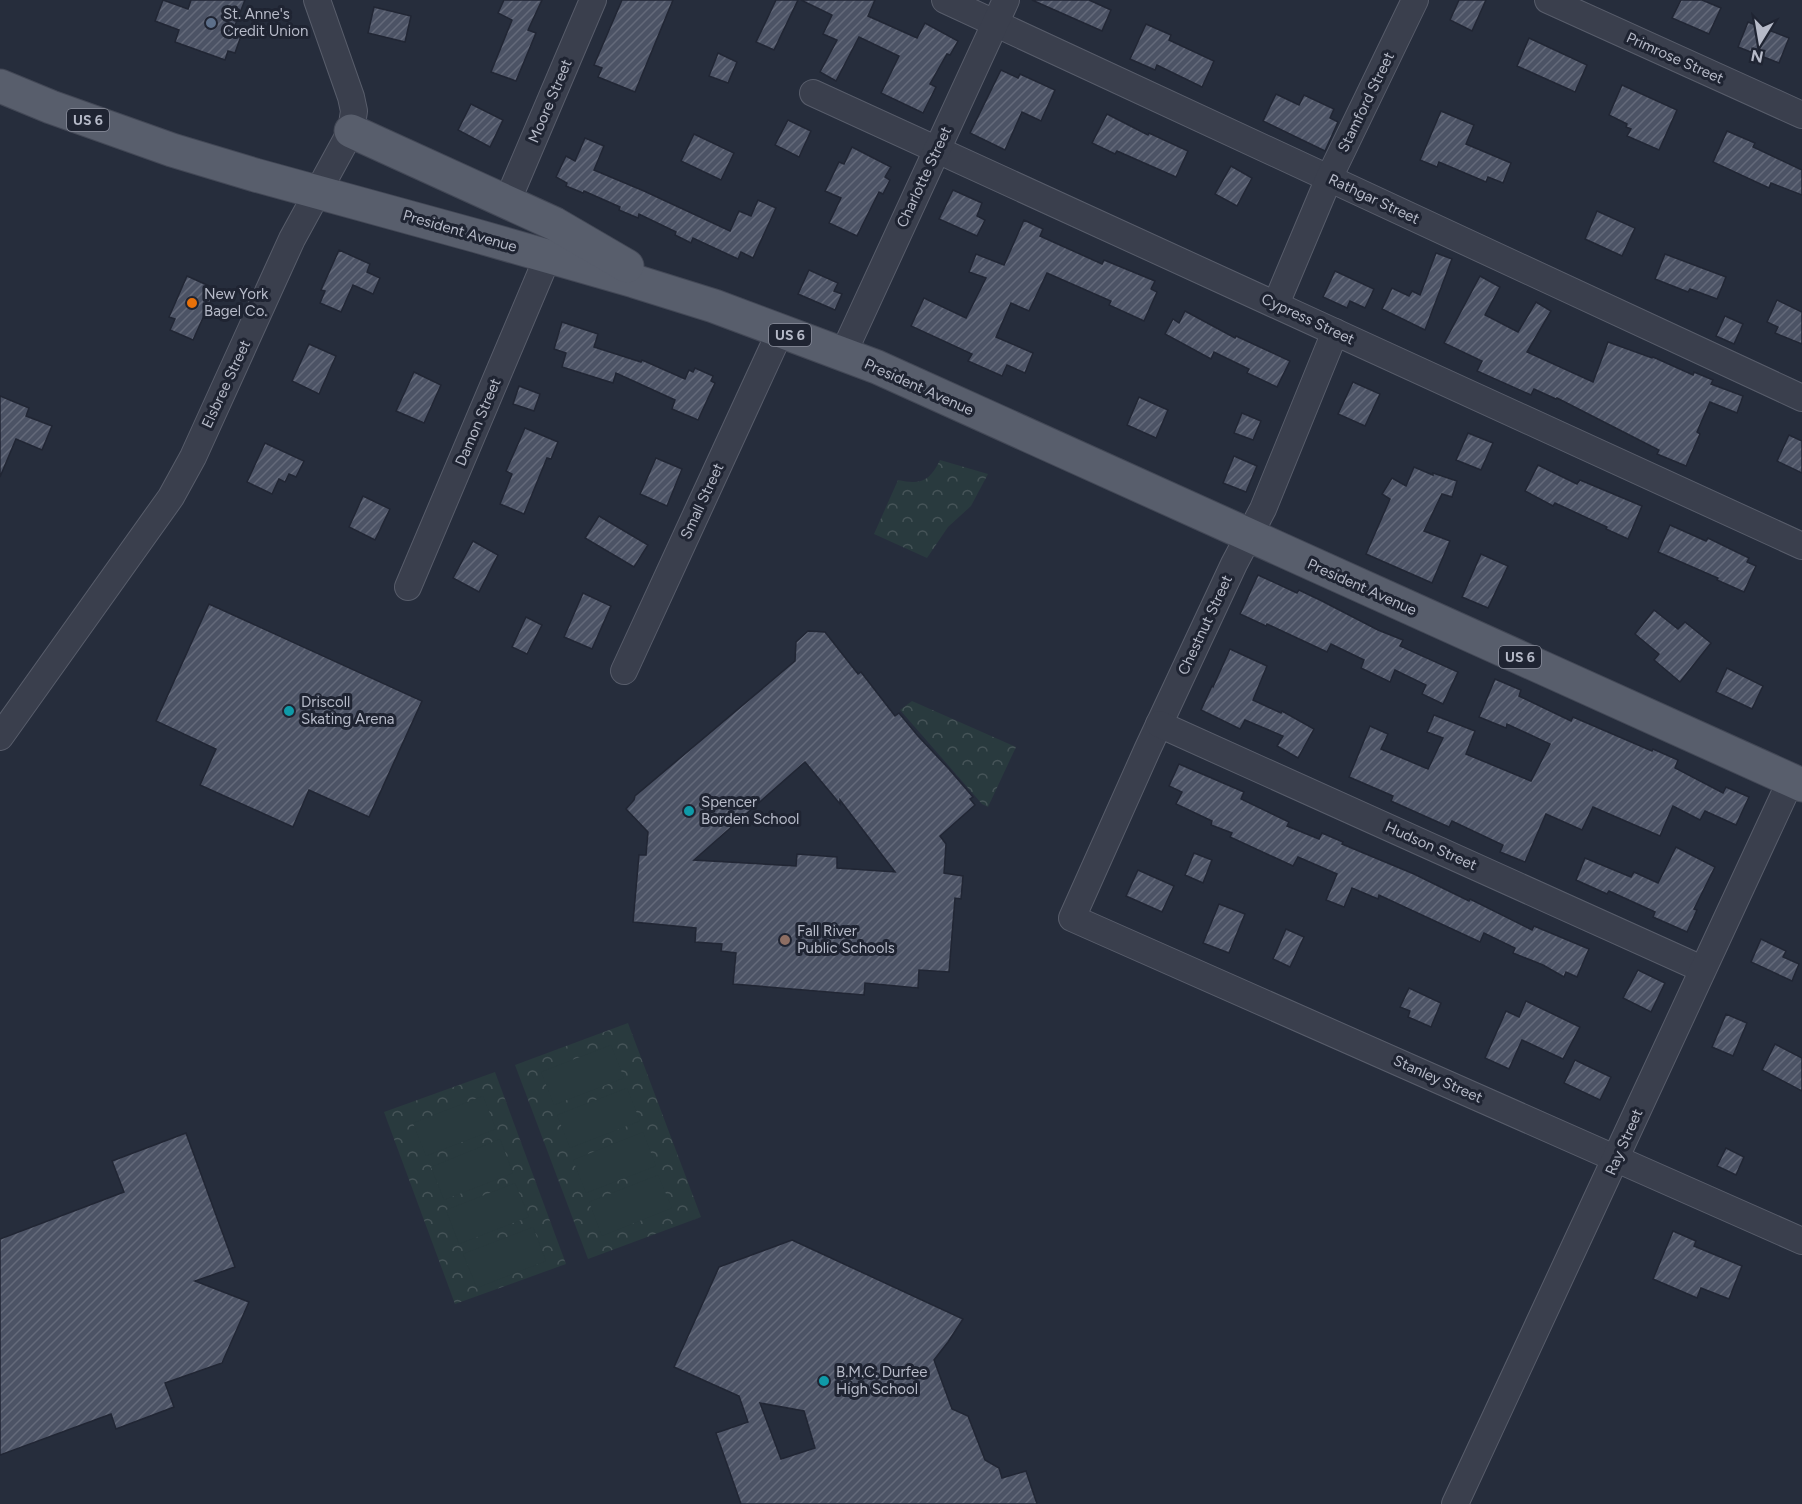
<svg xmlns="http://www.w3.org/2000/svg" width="1802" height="1504" viewBox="0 0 1802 1504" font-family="Figtree,sans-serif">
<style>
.forest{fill:url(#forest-crowns)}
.pitch{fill:#293a3e}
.building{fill:url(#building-hatch);stroke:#212634;stroke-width:1.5;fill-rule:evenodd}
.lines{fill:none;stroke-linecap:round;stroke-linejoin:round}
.minor-casing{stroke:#585d6b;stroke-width:28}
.major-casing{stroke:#434856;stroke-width:35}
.minor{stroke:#3a3f4d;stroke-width:26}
.major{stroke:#585e6c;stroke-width:33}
.service-dot{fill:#5c6f8a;stroke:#1f2432;stroke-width:2}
.food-dot{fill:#e8710a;stroke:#1f2432;stroke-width:2}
.culture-dot{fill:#0f9aa8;stroke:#1f2432;stroke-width:2}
.education-dot{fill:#8d6e63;stroke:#1f2432;stroke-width:2}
.labels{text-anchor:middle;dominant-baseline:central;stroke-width:6;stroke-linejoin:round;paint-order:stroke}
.shield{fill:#1f2432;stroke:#898d9b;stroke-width:1.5}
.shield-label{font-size:14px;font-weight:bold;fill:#b6bac8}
.poi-label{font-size:15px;fill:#b6bac8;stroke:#1f2432;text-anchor:start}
.street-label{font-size:15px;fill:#b6bac8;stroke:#1f2432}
</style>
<defs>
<pattern id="forest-crowns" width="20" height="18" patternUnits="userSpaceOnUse" patternTransform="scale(1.5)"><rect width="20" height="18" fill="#293a3e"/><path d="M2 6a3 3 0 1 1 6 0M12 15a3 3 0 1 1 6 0" fill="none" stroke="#465458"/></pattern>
<pattern id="building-hatch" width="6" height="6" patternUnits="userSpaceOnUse" patternTransform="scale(1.5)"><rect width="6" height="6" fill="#4c5365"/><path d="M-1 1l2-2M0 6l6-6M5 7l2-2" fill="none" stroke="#646a7a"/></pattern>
</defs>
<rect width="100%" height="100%" fill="#262d3c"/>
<g class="forest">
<path d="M940,460L988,474L971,506L948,527L927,558L874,534L898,480C921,485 930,481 940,460Z"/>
<polygon points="912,701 1016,747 988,807 982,804 900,710"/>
<polygon points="628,1023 701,1217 588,1259 515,1065"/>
<polygon points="495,1072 566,1264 455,1304 384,1112"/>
</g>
<g class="pitch">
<polygon points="611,1045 624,1078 554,1105 541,1072"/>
<polygon points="627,1088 640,1121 570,1148 557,1115"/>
<polygon points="483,1096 496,1129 426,1156 413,1123"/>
<polygon points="643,1132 656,1166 586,1193 573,1160"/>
<polygon points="500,1139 513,1173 444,1200 431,1167"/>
<polygon points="658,1175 672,1208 602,1236 589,1202"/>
<polygon points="515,1183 529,1217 459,1244 446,1210"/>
<polygon points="533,1227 546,1261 477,1288 463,1254"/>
</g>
<g class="building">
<polygon points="163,0 188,9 191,0 245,0 232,33 241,36 235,53 228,51 225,60 175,42 179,30 155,21"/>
<polygon points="504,0 542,0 528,30 536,33 516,81 491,72 512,20 498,13"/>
<polygon points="622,0 673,0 635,92 598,77 602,68 594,65"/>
<polygon points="776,0 798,0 774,50 756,42"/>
<polygon points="801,0 875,0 868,16 917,38 925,23 958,41 950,55 947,54 930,84 936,87 923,113 881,93 899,56 859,37 836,81 820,72 837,40 823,34 832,15"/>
<polygon points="1032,0 1089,0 1111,10 1102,31"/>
<polygon points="1459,0 1486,0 1472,31 1450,20"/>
<polygon points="1681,0 1702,0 1721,8 1709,34 1672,18"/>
<polygon points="374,7 411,16 405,42 368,33"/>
<polygon points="1748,22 1789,38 1779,63 1738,47"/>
<polygon points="1146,24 1171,35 1169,40 1214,61 1202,87 1157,65 1155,70 1130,59"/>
<polygon points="1529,38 1587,65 1575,92 1517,66"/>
<polygon points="718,53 737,62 728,83 709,76"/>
<polygon points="1001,70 1018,78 1020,74 1055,90 1041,121 1022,112 1005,150 970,133"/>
<polygon points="1622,85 1677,110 1659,150 1627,136 1631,129 1626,127 1627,124 1609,115"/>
<polygon points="1276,94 1299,105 1304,95 1334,109 1330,118 1338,122 1325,151 1263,121"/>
<polygon points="471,104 503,120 490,147 458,130"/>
<polygon points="1441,111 1474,125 1466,144 1511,163 1503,183 1488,177 1486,182 1439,162 1437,167 1420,160"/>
<polygon points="1107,114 1148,135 1149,133 1188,151 1176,177 1117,151 1115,154 1092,143"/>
<polygon points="788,120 811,131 799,157 775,145"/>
<polygon points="1727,131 1755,143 1753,147 1802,170 1802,195 1771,183 1769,188 1713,162"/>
<polygon points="694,134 734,153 721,180 681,161"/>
<polygon points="585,138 604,146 594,170 644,191 730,231 739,211 751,216 758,200 776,208 753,258 741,252 738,259 693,238 691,243 675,235 676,232 639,214 638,218 619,210 620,207 584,191 583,193 566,186 567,183 556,177 566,156 575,161"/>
<polygon points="852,147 891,167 885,177 890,180 883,194 879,192 857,236 829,223 841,198 825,191 839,162 844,164"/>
<polygon points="1231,166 1252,178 1237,206 1215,194"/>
<polygon points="953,190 982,203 977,216 985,220 977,236 939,219"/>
<polygon points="1597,211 1635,228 1622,256 1585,239"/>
<polygon points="1024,220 1043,229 1040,236 1102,264 1104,260 1155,281 1151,289 1157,292 1144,321 1109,305 1111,301 1047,273 1029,311 1011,303 996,337 1033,353 1025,373 1007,365 1002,376 968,361 972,354 911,326 924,298 966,318 986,278 969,272 976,254 1004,265"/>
<polygon points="339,250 370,264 367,272 380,278 373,294 353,285 341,312 320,303 325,291 321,290"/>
<polygon points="1436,253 1452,259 1425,330 1382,309 1392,288 1409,296 1412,291 1420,295"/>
<polygon points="1665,254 1726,277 1717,299 1690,289 1688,292 1655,279"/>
<polygon points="809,270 838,283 834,291 842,294 835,310 798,294"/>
<polygon points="1335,271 1374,289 1365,308 1350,301 1347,308 1323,297"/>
<polygon points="187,276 216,289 193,340 170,330 175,319 169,317"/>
<polygon points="1480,276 1500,287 1485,315 1518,332 1536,302 1551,311 1527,352 1593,382 1608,342 1652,358 1653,357 1693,375 1694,372 1713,380 1711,384 1743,396 1737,413 1710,402 1697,432 1700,434 1686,466 1657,454 1659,450 1557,398 1556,399 1534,389 1531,395 1477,371 1482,361 1444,343"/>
<polygon points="1777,300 1802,312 1802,344 1775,333 1778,327 1767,322"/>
<polygon points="1185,311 1235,338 1236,336 1290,361 1277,387 1247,373 1249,369 1214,352 1211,359 1165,334 1173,319 1179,323"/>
<polygon points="1725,316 1743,324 1734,344 1716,336"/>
<polygon points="562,322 598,334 594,347 641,362 642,360 685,379 689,370 693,372 695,368 713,376 711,381 715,383 698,420 672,409 675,400 616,373 613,383 562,367 566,353 554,349"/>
<polygon points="309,344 336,356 319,394 292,381"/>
<polygon points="414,372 441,385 424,423 396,411"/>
<polygon points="1353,382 1380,394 1365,426 1338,414"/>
<polygon points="519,386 540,394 534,411 513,404"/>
<polygon points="0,396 29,408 26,416 52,426 42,450 16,439 0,477"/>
<polygon points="1139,397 1168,410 1156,438 1127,425"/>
<polygon points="1242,413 1261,421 1253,440 1234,433"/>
<polygon points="525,428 558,442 551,459 547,458 524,514 500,504 512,474 506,471"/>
<polygon points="1468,433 1493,443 1481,470 1456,460"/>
<polygon points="1789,435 1802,441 1802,473 1777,461"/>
<polygon points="265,443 304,461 296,477 289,474 285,482 279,479 272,494 247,482"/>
<polygon points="1234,456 1257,466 1246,492 1223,483"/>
<polygon points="656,458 682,469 667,506 640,494"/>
<polygon points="1538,465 1577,484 1580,480 1642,506 1628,539 1606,529 1607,527 1555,503 1553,506 1525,491"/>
<polygon points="1414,467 1433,475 1433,473 1457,481 1452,497 1442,494 1424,531 1450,541 1432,583 1366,554 1390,499 1382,494 1392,478 1406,486"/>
<polygon points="363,496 390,509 375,540 349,527"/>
<polygon points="599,516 648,545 634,567 585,538"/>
<polygon points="1670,525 1706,541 1708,538 1749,558 1747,562 1756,566 1744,592 1717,580 1718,578 1658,552"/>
<polygon points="473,541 498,555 479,592 453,578"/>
<polygon points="1481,554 1508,566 1488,608 1462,597"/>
<polygon points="1258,575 1297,593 1299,590 1322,601 1378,630 1403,640 1400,646 1458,672 1443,704 1422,694 1426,685 1395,670 1390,682 1361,668 1364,660 1331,644 1327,652 1267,624 1266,626 1240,614"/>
<polygon points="583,593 611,606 592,649 564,637"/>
<polygon points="209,604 422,701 369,817 309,790 293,827 200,785 216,749 156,721"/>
<polygon points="1654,610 1678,629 1685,622 1711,643 1680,682 1654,660 1659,654 1635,634"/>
<polygon points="526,617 542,625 527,654 512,647"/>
<path d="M808,631L825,632L858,674L861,672L895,716L899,713L918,736L949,769L973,797L970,799L975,805L940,836L946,844L944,873L963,876L961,899L955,898L949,972L919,970L918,988L865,983L864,995L733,984L736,953L721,951L722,944L695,942L696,928L633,922L639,855H646L648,832L626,809L634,800L635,796L795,661L796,642ZM805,762L840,804V800L895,872L837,868V857L797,854L796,866L694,860Z"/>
<polygon points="1230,649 1267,666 1253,700 1281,713 1282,711 1314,729 1298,758 1277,746 1283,736 1245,720 1240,729 1201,710 1212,686 1213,687"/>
<polygon points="1727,668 1763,686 1752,709 1716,692"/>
<polygon points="1495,679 1521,690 1519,696 1571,721 1573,717 1652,751 1653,749 1678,760 1675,768 1723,793 1726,787 1749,797 1736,825 1705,811 1700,820 1673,806 1660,836 1593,807 1582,830 1546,814 1525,862 1500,852 1503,845 1452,821 1449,827 1391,801 1393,796 1349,777 1370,726 1388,734 1381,749 1428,769 1443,738 1427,732 1434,715 1475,731 1466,754 1531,781 1550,744 1507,724 1506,728 1479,717"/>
<polygon points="1179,764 1244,792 1241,799 1289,822 1287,826 1319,839 1322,833 1343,842 1342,844 1414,874 1469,901 1470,899 1532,930 1534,926 1589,949 1577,977 1566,972 1564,977 1543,965 1513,953 1515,948 1484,933 1480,942 1379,895 1378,899 1352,888 1344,907 1326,900 1337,874 1298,857 1293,866 1230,837 1232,833 1211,825 1212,821 1176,804 1182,792 1169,786"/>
<polygon points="1676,847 1715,867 1694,909 1697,910 1687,932 1653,917 1655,912 1609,891 1607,894 1576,880 1585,858 1631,877 1634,872 1658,883"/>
<polygon points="1194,853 1212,860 1203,883 1185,875"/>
<polygon points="1138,870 1174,886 1162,912 1126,896"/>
<polygon points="1219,904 1245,914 1229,953 1203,943"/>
<polygon points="1286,929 1304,937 1290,967 1273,959"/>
<polygon points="1761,939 1786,951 1783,957 1799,964 1792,981 1751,962"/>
<polygon points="1638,970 1665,983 1651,1012 1623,998"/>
<polygon points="1409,988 1441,1003 1431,1027 1408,1017 1410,1011 1400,1007"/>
<polygon points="1526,1001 1580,1027 1563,1059 1522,1040 1509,1069 1485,1058 1506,1011 1519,1017"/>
<polygon points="1726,1014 1747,1023 1733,1056 1712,1047"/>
<polygon points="1775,1044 1802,1058 1802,1091 1762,1070"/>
<polygon points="1575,1060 1611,1077 1600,1100 1564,1083"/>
<polygon points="186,1133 235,1267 195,1281 249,1302 222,1363 165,1383 174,1407 116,1429 111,1414 0,1455 0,1239 124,1192 112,1161"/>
<polygon points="1726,1148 1744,1157 1736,1175 1717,1166"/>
<polygon points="1673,1231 1696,1241 1694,1246 1742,1266 1729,1299 1701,1288 1697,1298 1653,1279"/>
<path d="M792,1240L963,1319L948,1342L934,1360L952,1409L968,1416L985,1460L999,1468L1002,1478L1026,1471L1037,1504H741L716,1433L748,1422L739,1396L674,1367L719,1267ZM760,1403L804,1411L815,1448L781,1459Z"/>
</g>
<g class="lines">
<g class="minor-casing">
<g id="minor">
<polyline points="945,0 1802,398"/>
<polyline points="1548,0 1802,115"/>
<polyline points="813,93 1802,546"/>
<polyline points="507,202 593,0"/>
<polyline points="1276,304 1329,178 1415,0"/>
<polyline points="1335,332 1263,509 1234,564 1148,748 1072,918 1802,1241"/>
<polyline points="843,354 1006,0"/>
<polyline points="408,587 548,256"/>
<polyline points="624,671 780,332"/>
<polyline points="1159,724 1702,969"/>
<polyline points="0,737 171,497 193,457 292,239 351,131 354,111 351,97 317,0"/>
<polyline points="1455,1504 1791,780"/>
</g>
</g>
<g class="major-casing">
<g id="major">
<polyline points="0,86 51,107 172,150 255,175 477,236 634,281 714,306 877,367 1802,785"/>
<polyline points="351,131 555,224 627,266"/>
</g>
</g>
<use href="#minor" class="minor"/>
<use href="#major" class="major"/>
</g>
<circle class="service-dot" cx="211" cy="23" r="6"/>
<circle class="food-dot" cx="192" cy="303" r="6"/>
<g class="culture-dot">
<circle cx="289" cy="711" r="6"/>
<circle cx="689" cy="811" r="6"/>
<circle cx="824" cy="1381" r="6"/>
</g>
<circle class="education-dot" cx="785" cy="940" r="6"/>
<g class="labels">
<g class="shield">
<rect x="67" y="109" width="42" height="22" rx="4.5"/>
<rect x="769" y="324" width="42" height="22" rx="4.5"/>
<rect x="1499" y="646" width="42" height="22" rx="4.5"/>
</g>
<g class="shield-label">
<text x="88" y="120">US 6</text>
<text x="790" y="335">US 6</text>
<text x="1520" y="657">US 6</text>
</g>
<g class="poi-label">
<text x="223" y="14">St. Anne's<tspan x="223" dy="17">Credit Union</tspan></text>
<text x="204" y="294">New York<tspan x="204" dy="17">Bagel Co.</tspan></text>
<text x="301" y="702">Driscoll<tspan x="301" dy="17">Skating Arena</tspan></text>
<text x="701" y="802">Spencer<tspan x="701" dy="17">Borden School</tspan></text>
<text x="797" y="931">Fall River<tspan x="797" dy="17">Public Schools</tspan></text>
<text x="836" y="1372">B.M.C. Durfee<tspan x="836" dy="17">High School</tspan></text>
</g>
<g class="street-label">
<text transform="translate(1675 58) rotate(24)">Primrose Street</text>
<text transform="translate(550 101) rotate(-67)">Moore Street</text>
<text transform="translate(1366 102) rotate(-64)">Stamford Street</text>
<text transform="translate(924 177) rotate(-65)">Charlotte Street</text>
<text transform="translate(1374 199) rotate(25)">Rathgar Street</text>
<text transform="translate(460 231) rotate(16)">President Avenue</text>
<text transform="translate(1308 319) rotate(25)">Cypress Street</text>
<text transform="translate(226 384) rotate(-65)">Elsbree Street</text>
<text transform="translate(919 387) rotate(24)">President Avenue</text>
<text transform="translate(478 422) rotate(-67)">Damon Street</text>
<text transform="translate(702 501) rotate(-65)">Small Street</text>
<text transform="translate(1362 587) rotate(24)">President Avenue</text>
<text transform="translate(1205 625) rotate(-65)">Chestnut Street</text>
<text transform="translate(1431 846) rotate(24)">Hudson Street</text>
<text transform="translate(1438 1079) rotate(24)">Stanley Street</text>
<text transform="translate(1624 1142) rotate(-66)">Ray Street</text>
</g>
</g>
<g transform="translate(1760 42) rotate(191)" stroke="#1f2432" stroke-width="4.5" paint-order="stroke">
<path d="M0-4.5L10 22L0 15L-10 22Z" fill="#b6bac8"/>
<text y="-9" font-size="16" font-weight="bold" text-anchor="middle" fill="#b6bac8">N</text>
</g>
</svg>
